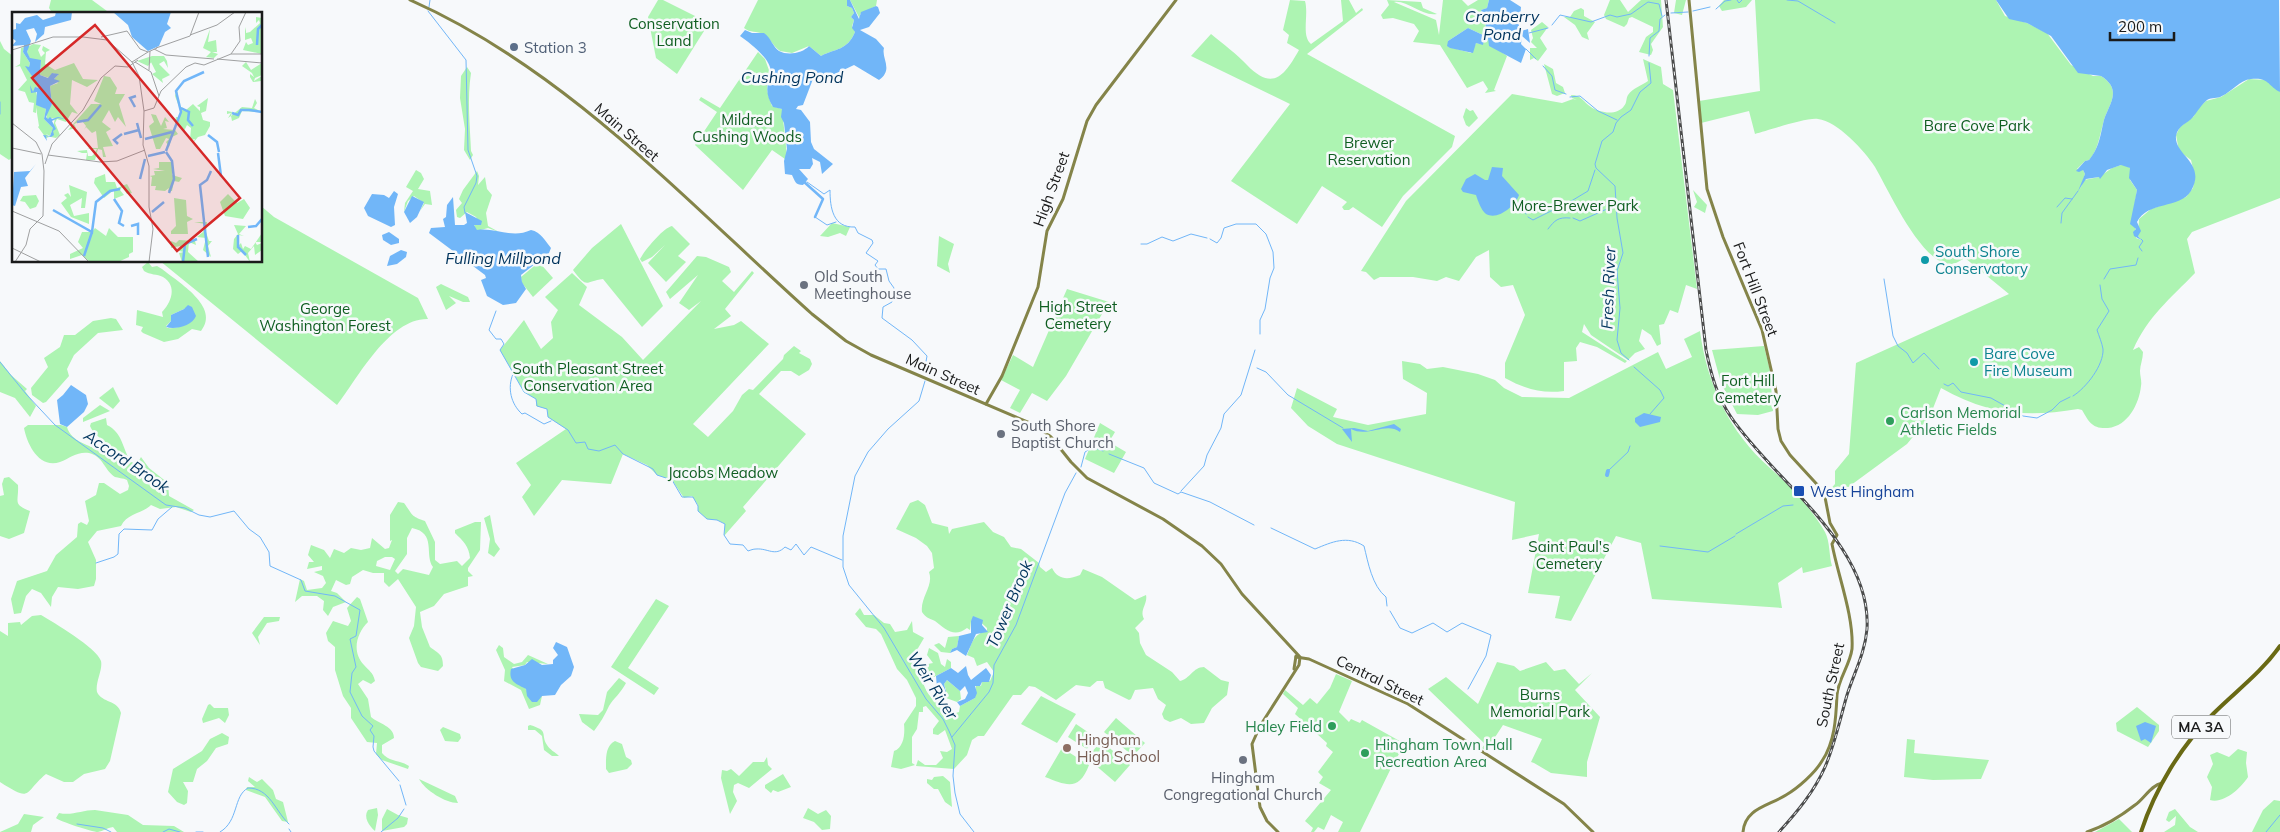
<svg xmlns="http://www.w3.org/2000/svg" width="2280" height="832" viewBox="0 0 2280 832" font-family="Mulish,sans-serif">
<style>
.green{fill:#adf4b2;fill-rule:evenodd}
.water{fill:#71b6f8}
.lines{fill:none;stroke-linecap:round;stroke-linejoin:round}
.stream{stroke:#71b6f8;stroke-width:1}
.canal{stroke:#71b6f8;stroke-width:2.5}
.river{stroke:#71b6f8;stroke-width:4}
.secondary{stroke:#848449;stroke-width:3}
.primary{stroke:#696914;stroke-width:4}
.rail-casing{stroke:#4b4c4c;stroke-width:3}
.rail{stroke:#f7f9fb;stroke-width:1;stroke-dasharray:4;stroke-linecap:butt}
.service-dot{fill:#5c6f8a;stroke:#f7f9fb;stroke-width:2}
.culture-dot{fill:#0f9aa8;stroke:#f7f9fb;stroke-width:2}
.worship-dot{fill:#6b7280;stroke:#f7f9fb;stroke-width:2}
.leisure-dot{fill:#2e9e5b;stroke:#f7f9fb;stroke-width:2}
.transit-dot{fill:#1a4fb4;stroke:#f7f9fb;stroke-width:2}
.education-dot{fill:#8d6e63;stroke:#f7f9fb;stroke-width:2}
.labels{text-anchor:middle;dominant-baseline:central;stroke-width:5;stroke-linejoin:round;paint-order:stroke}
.shield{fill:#f7f9fb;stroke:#5c5e5e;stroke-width:1}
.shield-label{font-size:14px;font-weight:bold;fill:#1a1b1b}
.park-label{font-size:15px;fill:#0f5e21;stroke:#f7f9fb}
.service-label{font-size:15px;fill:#4e5e75;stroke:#f7f9fb;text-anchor:start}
.street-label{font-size:15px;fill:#1a1b1b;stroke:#f7f9fb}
.culture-label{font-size:15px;fill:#0d838f;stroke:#f7f9fb;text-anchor:start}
.worship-label{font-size:15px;fill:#5b616d;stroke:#f7f9fb;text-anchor:start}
.leisure-label{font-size:15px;fill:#27864d;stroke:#f7f9fb;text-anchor:start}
.transit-label{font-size:15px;fill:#164399;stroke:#f7f9fb;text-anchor:start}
.education-label{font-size:15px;fill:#785e54;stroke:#f7f9fb;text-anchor:start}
.water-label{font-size:16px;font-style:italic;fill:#00345d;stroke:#f7f9fb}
.inset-river{fill:none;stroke:#71b6f8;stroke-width:2.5}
.inset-road{fill:none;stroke:#9fa0a1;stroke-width:1}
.view{fill:#d62828;fill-opacity:0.15;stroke:#d62828;stroke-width:2.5}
.inset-edge{fill:none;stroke:#1a1b1b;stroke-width:2.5}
</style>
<rect width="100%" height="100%" fill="#f7f9fb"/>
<g class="green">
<polygon points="51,0 92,0 111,14 53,14 49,8"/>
<polygon points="658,0 663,0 709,23 677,74 656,58 648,17"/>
<path d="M758,0H847V6L852,8L854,13L851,17L854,20L852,26L855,32C847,51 836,48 821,56L809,46L792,53L780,51C773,46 771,39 763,34C757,31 750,33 744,28Z"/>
<polygon points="850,0 877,0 876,6 860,14 860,19"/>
<path d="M1290,0L1305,1C1309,15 1301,36 1311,44L1343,21L1341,0H1349L1356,13L1362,8L1363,10L1307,54L1455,136L1452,147L1403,196L1382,227L1353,207L1349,210H1344L1342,207L1347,202L1322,186L1297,224L1231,181L1290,104L1191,56L1211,34C1223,44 1237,54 1247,65C1273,92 1285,75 1299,50L1287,43L1289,35L1283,30Z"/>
<path d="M1387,0L1421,2L1423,8L1437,14C1422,17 1408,0 1394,2L1436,20L1439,35L1443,0H1462L1468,6L1478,0H1489L1487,8L1481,10L1486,21L1485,36L1468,28L1448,41L1453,48L1471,53L1476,43L1481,44L1488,38L1492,47L1496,48L1507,56L1494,90L1496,91L1485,93L1488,89L1483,81L1467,88L1440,45L1413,42L1419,31L1414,24L1393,18L1383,19L1381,15L1389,5Z"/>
<polygon points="1610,0 1620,0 1628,12 1641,0 1661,0 1663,27 1651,44 1653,50 1651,55 1639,52 1646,37 1653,32 1653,27 1632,17 1629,18 1627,24 1624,27 1606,19 1604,15"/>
<polygon points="1676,0 1686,0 1682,15 1674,13"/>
<polygon points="1724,0 1752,0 1746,7 1722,11 1719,6"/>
<path d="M1755,0H1996L2005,16L2027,23L2047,33L2071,65L2093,76H2101C2125,91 2106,107 2103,124C2099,138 2098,150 2089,160L2085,161L2077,169L2083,170L2085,174L2080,189L2084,180L2099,177L2112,168L2124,164L2130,168V180L2137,190L2134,209L2136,238L2141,240L2138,236L2139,219L2151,209L2186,197L2193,188L2195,177L2191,160L2179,151L2176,135L2180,127L2194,116L2196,110L2206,101L2221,97L2249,79L2267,80L2280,92V198L2192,232L2187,239L2195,273C2170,299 2148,316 2133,350L2139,347L2143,352C2143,359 2140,365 2140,371C2140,376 2142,381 2141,386C2139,404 2128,426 2108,428C2092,429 2089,422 2082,410L2078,409C2026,418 1987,414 1941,388L1930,416L1907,444L1832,499L1828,492L1835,484V471L1849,454L1856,363L2009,294L1965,258C1961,260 1956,264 1951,264C1922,265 1888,189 1875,167C1865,151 1837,121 1818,119C1807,117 1767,131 1755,134L1749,111L1701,123L1699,101L1760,91Z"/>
<polygon points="1581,8 1584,10 1584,16 1595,22 1587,33 1589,40 1582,37 1575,25 1564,17 1570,17 1574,11"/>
<polygon points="1542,22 1548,27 1540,38 1547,49 1538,61 1534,58 1530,60 1530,48 1537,48 1531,42 1533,38 1531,30"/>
<polygon points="0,41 4,49 14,57 14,156 9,160 0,154"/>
<path d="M758,52L765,59L771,76C764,84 768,96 772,106L782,109L787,156L785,159L772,150L743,190L695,145L717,112L699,100L701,97L720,108Z"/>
<path d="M1643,59L1661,67L1663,84L1673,90L1697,289L1686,285L1678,313L1670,310L1664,324L1659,325L1661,344L1657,346L1651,335L1642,329L1639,341L1645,349L1635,353L1628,360L1591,335L1584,324L1582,332L1627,361L1625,363L1597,347L1580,342L1576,348L1577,361L1564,362V391C1542,394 1525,389 1505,378V363L1525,315L1513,285L1501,287L1490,277L1489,250L1476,257L1459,281L1446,277L1437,281L1413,277H1380L1374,280L1366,272L1361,271L1406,201L1512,94L1562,103L1573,99L1577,100L1572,98L1571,95C1582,95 1583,102 1591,107C1600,113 1617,116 1624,106C1627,103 1626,98 1628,95C1633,88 1641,86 1648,81Z"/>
<polygon points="1544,64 1553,69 1556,83 1563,87 1565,93 1557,96 1552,94"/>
<path d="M467,67L471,73C467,99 470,125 471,151L473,155L470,160L464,150L465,129L460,98L461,76Z"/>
<polygon points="1466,108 1470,111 1473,110 1478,118 1469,127 1466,125 1463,117"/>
<polygon points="416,170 421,173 424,179 418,189 430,191 432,205 425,204 420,211 424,203 414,196 408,201 404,212 405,203 413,191 406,187"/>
<polygon points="477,171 479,176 478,185 485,177 487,189 492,195 486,213 488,226 499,232 488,228 477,231 474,226 476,223 480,225 476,217 467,212 460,218 457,217 456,210 462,203 459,199 463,190"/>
<polygon points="1693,190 1707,205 1705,213 1694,207 1697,202"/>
<path d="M261,206L274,217L418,298L428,319C389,318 358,378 337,405L160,261H261Z"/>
<polygon points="832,223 850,227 846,236 840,233 828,237 820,236"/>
<path d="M621,224L663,306L642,327L603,279C585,281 588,290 573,270L592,248Z"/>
<path d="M672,226L690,244L678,256L686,262L666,282L648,263L665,245L652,257L642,262L640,259C645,250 663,228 672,226Z"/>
<polygon points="939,236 954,244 948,264 950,273 937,266"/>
<polygon points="697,256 706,257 729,267 731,272 722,281 734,292 752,271 754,273 725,309 731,316 714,329 734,325 741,321 769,344 693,424 708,437 733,411 742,395 749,389 753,390 783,359 784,355 794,346 801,351 799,353 810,359 812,364 809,370 799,376 791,371 781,371 759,394 806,434 743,507 746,511 724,536 725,524 717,520 707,519 698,511 698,505 692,496 684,498 672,480 657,475 647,465 623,454 611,484 562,480 534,516 522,497 531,485 516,463 566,429 548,417 547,409 536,406 536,399 524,392 500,350 524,320 541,349 553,338 551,322 558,310 545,297 572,273 587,287 579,305 622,337 643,360 701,301 689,310 679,303 698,275 670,299 666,292"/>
<path d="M148,262L152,267L157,266L162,269C178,282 221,307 201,331L192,329L178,339L164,342L143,333L141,331L143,327L136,325L137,310L163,317L162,312C171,303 178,286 163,277C157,274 150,275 144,271L142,267ZM186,308L195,315C188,324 179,329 167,328L166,326L171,321V315Z"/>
<polygon points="539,262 553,278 533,297 522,283 521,277"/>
<polygon points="441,284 468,297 470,302 463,302 449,296 456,303 446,310 436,287"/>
<polygon points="1067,289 1109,302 1066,376 1047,401 1032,393 1020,413 1010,408 1020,390 1001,380 1013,355 1033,367"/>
<polygon points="111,318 116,319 123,330 98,333 74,355 67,369 69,376 46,402 43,403 32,395 31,388 48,367 44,358 60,347 64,335 75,335 93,321"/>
<path d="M1700,331C1707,384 1729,432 1770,468C1789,485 1812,509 1825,532C1830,541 1829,556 1832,566L1803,573L1802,567L1778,583L1782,608L1652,599L1641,543L1616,536L1571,621L1555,618L1560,596L1528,593L1539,534L1512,540L1515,502L1337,444L1308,426L1291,408L1297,388L1337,409L1333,417L1368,425L1426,414L1427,393L1403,379L1402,361L1420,364L1427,369L1443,367L1478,374L1495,380L1504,388L1522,397L1569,398L1658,352L1666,369L1692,357L1684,339Z"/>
<polygon points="1764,346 1770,371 1773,411 1758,415 1737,414 1721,383 1712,350"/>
<polygon points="0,361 11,375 27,389 25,391 36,406 30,417 15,398 0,392"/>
<polygon points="113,387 120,401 113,409 99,398"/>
<polygon points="100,405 110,411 83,422 83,418"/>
<path d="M106,418L107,425C123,433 122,448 131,462L137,464L141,457L149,468L168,483L169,496L194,510L191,512L176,507L160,509L151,505C142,514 127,513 121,526L97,531L88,542L96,560V579L94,586L78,589L58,587L52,597L51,607L41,593L32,589L26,596L21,613L14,614L11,599L17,581L47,571L56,555L77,537L78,524L81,522L87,525L89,521L85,501L96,495L99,483H104L120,494L128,490L129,486L127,480C123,478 118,478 115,477C105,471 103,456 89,453C78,451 70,458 60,462C39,469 27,444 24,428L28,425H61L67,427C71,442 90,445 102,452L107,449C104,438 93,435 90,426L91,423Z"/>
<polygon points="1100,423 1115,432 1109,442 1126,452 1114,473 1085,459"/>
<path d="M9,477L18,485C19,502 12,504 30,511L24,533L9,539L0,536V496L4,495L2,484L4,478Z"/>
<path d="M918,500L925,505L932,523L948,527L949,534L952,529L984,522L993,532L1004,537L1011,547L1021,549L1039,563L1040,567L1046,572L1052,568C1058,580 1068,580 1080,575L1083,569L1102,577L1135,600L1146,595C1148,604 1139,610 1144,619L1135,628L1139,633L1140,643L1146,655L1172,672L1180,681C1190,679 1193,667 1204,667L1221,680L1229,682L1227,695L1212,708L1204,723L1191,724L1181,718L1170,722L1164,719L1162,714L1166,705L1158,699L1153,688L1135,690L1131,699L1129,700L1105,688L1103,681H1097L1090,687L1076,685L1056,700L1035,687L1029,686L1021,695H1013L984,736H978L972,740L967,755L954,769L916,766L918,760L925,765H936L943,758L940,751L947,752L952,749L945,730L938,735L933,734V729L939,721L926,706L923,707V712H919L917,729L912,737V763L915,765L901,769L891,767L894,751C904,747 905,734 904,724L916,706V698L907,680L897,669L881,634L876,629L866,627L855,614L860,608L864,615H874L884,623L890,624L895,632L907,630L912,621L913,632L924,638L914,655C927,681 917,692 947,709L946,716L959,712L960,706L975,698L976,685L981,686L982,682L990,681L994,672L987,662L977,666L974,658L967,655C972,644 972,636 985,631L987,632V628L975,617L971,621L970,630L967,628C954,638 945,629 935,621C929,618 926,618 922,612C920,597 934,586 929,572L934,568L932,553L927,546L916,538L896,529L910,503Z"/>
<path d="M398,502L404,503C413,515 410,516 425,521L435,542V560L440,564L457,561L462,566L470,558C469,546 463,541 455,533V530L475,522H481L480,550L468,568V571L473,576L468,577V586L444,594L434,606L420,612L422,627L430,647C439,654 443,654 443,666L438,671L421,667L418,663L409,638L414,626L416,607L398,579L389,587L384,582V573H373L363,570L352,577L350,584L346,585L336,580L331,591L337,593L346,602L333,607L328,616L323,610L324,601L317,596H302L295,602L300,579L304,581L307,590L322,588L326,583L323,576L314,572L322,570V566L307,569L309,562H314L308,555L311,545L324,550L330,558L334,549L344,553L351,548L361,550L370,548L372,538L385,549L389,548L392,540L390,541V515ZM412,528C437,533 424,555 433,567L429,575L403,569L398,574L395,571L407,554V538ZM385,557H392L395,559L390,570L376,566L377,561Z"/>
<polygon points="490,515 495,542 500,549 494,557 488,553 490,539 484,518"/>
<path d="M357,597L360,599L368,622C357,633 351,651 364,665C369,671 373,672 375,681L371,684L363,680L358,684L368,699L371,717C379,724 394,726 394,738L382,745V753C389,762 400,760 409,766L408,769L382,760L376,754L377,743L367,742L351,718V708L343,696L335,670V647L328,641L326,633L333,621L348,626L351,621L347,608Z"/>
<polygon points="656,599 669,606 628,668 659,688 654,695 611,667"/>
<path d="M41,615C53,622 97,648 101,661C103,670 95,682 97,692C102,703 118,700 121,713L110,761L105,769L84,774L73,782H64L46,774C23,793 33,803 0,782V631L8,636V623L20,622L21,625L32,616Z"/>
<polygon points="264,617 280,617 279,621 267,623 258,637 260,645 252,633"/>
<polygon points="959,636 957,647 952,649 950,653 941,652 934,645 939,643 945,648 948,637"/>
<polygon points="499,645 503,648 504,657 514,664 522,662 528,655 548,664 527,662 525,665 512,667 527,691 542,696 540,705 529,709 521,690 504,681 505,670 496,650"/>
<polygon points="929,648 938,653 941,664 945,667 947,659 951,662 951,668 934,677 925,674 926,669 923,665 933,663 927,655"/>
<polygon points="1497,662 1514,666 1520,671 1546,662 1554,671 1565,669 1579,684 1592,673 1575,690 1600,717 1587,762 1587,777 1551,773 1534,763 1531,762 1542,739 1503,725 1486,751 1482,748 1485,744 1428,689 1446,677 1478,704"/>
<polygon points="1336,674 1352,681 1339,712 1349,722 1351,719 1360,723 1362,720 1405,744 1393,764 1360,832 1338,832 1343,822 1331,815 1324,830 1318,827 1314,832 1311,832 1313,828 1305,821 1331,790 1319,783 1323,777 1318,772 1333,752 1326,746 1327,743 1295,714 1298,708 1283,694 1285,690 1303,705 1310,698 1317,704 1330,688"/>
<path d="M619,678L626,683C621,693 613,699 609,706C605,715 600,723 594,731L582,722L579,714L598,715L603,710L607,692Z"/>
<polygon points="947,680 960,691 961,699 957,702 946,698 942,694 946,690 944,684"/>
<polygon points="1041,696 1076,714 1057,743 1021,724"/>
<polygon points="210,704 214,708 228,708 229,715 225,723 219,718 203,723 202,719 208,705"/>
<polygon points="2137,707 2159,725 2159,731 2148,747 2117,731 2116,723"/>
<polygon points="1116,718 1145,743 1133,756 1104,732"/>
<polygon points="1076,724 1095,737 1087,749 1068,737"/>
<path d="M530,725C550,731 540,734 547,745C550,750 555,752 559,756H552L544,750L542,736L535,730H528V726Z"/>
<polygon points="443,727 460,734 461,738 458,742 445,741 440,730"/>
<polygon points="222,733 229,737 228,744 216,748 207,761 197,769 193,782 183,782 188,791 187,803 184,805 177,802 168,792 173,769 202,751 210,739"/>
<polygon points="1907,739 1915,740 1914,753 1989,760 1981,779 1933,780 1904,777"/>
<path d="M615,741L622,744L626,757L631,760L632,764L627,769L609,773L606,769C606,759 605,746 615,741Z"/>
<polygon points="1101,741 1130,765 1115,782 1087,758"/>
<path d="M1062,748L1089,765C1079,792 1066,785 1045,777Z"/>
<path d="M2238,749L2247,752L2246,763L2248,777C2241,788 2224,804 2210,800L2212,787L2207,777L2213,764L2210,755L2217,752L2229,757Z"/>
<polygon points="767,757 768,765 772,769 749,788 738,783 734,785 733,792 737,801 730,814 721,778 722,770 727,771 731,769 739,776 753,762 764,762"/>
<polygon points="783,774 791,787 778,792 773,790 771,793 765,788 765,785"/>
<polygon points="249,777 257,782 262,779 273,790 276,799 283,802 288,822 282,821 265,797 246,790 247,787 255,787 248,781"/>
<polygon points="934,777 943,776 950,782 952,807 945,802 938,789 934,789 927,783 927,779 932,780"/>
<path d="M419,779L455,796L458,803C445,803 425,790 419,779Z"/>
<polygon points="2274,800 2280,801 2280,832 2252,832 2263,810"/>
<path d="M377,808L378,815L375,831C369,826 363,817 368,810Z"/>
<polygon points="808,808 818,814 826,810 831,816 830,829 822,830 814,822 803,818"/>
<polygon points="387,809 398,815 408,818 407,824 404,827 382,831 382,819"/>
<polygon points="2175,809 2190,827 2198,832 2164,832 2175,825 2176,816 2169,822 2166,820 2169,812"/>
<path d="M95,810L128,815L143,825L174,826L184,832H117L113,827C107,828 103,831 98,832C92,832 59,821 56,818L59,813C72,816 82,810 95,810Z"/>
<polygon points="24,814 44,817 33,825 31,832 0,832 18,824"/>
<polygon points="2119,819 2132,832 2095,832"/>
</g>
<g class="water">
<path d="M847,0H850L859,19L861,12L876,6L878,7L880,13L869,27L860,30L876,39L884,48C881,59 894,69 879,80L854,65L835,74L813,79L803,105L798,106L796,109L801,110L810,122L811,142L814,149L833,164L822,174L820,162L812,158L813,164L810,169H799L808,179L803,185C795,185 795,181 792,175L785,174L784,161L787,149L784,123L781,117L782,109L773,107C766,96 766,87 770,77C776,62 750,43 740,36L745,30L752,33H764C771,38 773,47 779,51C788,56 803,53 809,46L821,56C836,48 847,51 855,32L852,28L854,20L851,17L854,13L852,8L847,6Z"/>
<path d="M1489,0H1510L1521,7C1521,16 1516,22 1521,31L1528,29L1530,43L1522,36L1521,44L1526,49L1521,63L1489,46L1488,38L1484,39L1483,45L1476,43L1473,53L1450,48L1447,46L1448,41L1468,28L1485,36L1486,21L1481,10L1487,8Z"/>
<path d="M1996,0H2279L2280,92C2268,86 2269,77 2251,79C2240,80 2231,92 2222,96C2217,99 2212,97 2207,100C2201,105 2198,111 2193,117C2187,124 2178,125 2176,136C2174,155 2207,163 2191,191C2180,209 2147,201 2137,222L2141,231L2138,236L2141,240L2134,236L2133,232L2136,229L2130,224L2137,190L2129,178L2130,168L2121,165L2107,170L2100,179L2099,177L2086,179L2078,191L2085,174L2083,170L2079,172L2076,171L2085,161L2089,160C2098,149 2100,138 2103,124C2106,107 2125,91 2101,76L2078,73L2051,36L2027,23L2009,19Z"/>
<path d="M1492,167L1503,168L1502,176L1519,195C1516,205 1498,221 1486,214C1481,210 1478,201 1476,195L1463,192L1461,189L1466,179L1475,174L1485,180H1488Z"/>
<polygon points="394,191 398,194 394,207 395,225 391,227 368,216 364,208 372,194 384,195 389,198"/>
<polygon points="412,196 424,202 417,217 410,223 404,212"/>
<path d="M453,197L455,225H464L467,223L465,212L482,221L481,225H474L477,230C495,227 512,239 531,230C541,232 546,242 551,248L549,253L521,275L522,282L526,289L516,303L503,305L487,296L481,280L486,278L485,275L429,233L431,228L445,227L443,219L446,217L447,205Z"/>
<polygon points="389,232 399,239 399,243 391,245 383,240 382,235"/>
<polygon points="401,250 407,252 406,257 397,264 387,266 390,256"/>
<path d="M188,305L192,307L196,316C192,326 175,330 166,327L171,321V315L184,309Z"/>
<polygon points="71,385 86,395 88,404 84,412 67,427 60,424 57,400 63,395"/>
<polygon points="1644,413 1661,417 1660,422 1640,427 1635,422 1635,418"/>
<path d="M1394,424L1401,429L1400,432C1386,421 1368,438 1351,429L1352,442L1342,429L1354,428L1368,431Z"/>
<polygon points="973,616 983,620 982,625 988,632 976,634 966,656 957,650 950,653 952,649 957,647 959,636 971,633 971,621"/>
<path d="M556,642L567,647L574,667L571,676L561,685L555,695L542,696L537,702H532L527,696L526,689C517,684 508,682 511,669L525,665L532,659L542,665L553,664V660L558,655L553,648Z"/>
<polygon points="966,666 968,675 971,680 986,668 991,675 989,682 982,682 980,686 975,686 977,693 975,698 960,706 957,702 965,699 968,693 965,686 960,691 947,680 944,684 946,692 942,694 937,688 936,676 951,668 958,673"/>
<polygon points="2145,722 2156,726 2151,743 2145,739 2141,741 2136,726"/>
</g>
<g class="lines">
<g class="stream">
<polyline points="1737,0 1739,3 1742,0"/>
<polyline points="1787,0 1798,1 1835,23"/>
<polyline points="429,7 430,0"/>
<polyline points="1716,9 1725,1 1731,0"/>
<polyline points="428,11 466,60 468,150 477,176 476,183 464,207 465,213"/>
<polyline points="1693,11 1710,7"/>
<polyline points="1671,13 1688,12"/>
<polyline points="1552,25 1560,15 1591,22 1610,15 1617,17 1631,14 1648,2 1659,4 1662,16"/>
<polyline points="1529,33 1548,28"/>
<polyline points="1526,49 1536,59"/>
<polyline points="1649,56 1650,38 1659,31 1660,19 1665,15"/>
<polyline points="1543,66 1552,76 1555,90 1566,94"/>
<polyline points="1570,97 1580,96 1598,111 1617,120"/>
<polyline points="0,102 0,114"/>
<path d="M807,182L824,194L830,190C830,208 833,228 855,227L858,233L872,240L873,243L866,253L878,261L875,265L878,269H886L889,281L894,288L892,302L883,307L882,318L912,340L927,356L925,367L927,373"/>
<polyline points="1521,201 1526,214"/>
<polyline points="1568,203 1588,191 1595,170"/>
<polyline points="2057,207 2065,198 2072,199"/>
<polyline points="815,217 827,225 836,222"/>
<polyline points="1528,217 1533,220 1565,204"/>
<polyline points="1573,218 1580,221 1616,205"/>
<polyline points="2061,223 2062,213 2078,191"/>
<path d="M1548,229C1555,220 1558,217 1570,218"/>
<polyline points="1210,239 1217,243 1221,238 1224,228 1236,224 1256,224 1266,234 1273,252 1274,268 1270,278 1265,309 1260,320 1260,334"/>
<polyline points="2141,239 2143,241 2139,247 2142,251"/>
<polyline points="1141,244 1147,244 1162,237 1173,241 1191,234 1207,238"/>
<polyline points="1884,279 1893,336 1898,346 1907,353 1913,363 1924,353 1939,369"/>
<polyline points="2104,279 2110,269 2136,265 2138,258"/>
<path d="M496,311L489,330L496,339H501L504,344L500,350L524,392L536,399L537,406L547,409L548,417L568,430L576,443L585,442L588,449L599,451L615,445L623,454L653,469L657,475L672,480L682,497H693L698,506V511L707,519L717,520L725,524L724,535L730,544L743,545L748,551C751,550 753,549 756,549C768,548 775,557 785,547L791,550L796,544L804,555L811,547L842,560"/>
<polyline points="1629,360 1621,353 1617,340 1620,308 1617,271 1623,253 1617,218 1615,186 1596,168 1595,164 1602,141 1613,132 1616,123 1621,117 1631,110 1640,92 1651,83 1649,63"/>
<polyline points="0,362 26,394 55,425 159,500 166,505 185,508 199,515 210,517 234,511 249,529 260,537 269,552 270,566 301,580 305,591 335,596 360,610 356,636 350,639 356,667 352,673 350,692 362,716 373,726 370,730 374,736 373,747 374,751 399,781"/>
<polyline points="1634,367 1660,390 1664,398 1650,414"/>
<polyline points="1257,368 1266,372 1288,395 1343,428"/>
<path d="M513,374C507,388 511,404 522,414L525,413L544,424L551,421"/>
<polyline points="925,381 919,401 888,429 868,452 855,476 843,536 843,567 849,585 884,628 926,699 943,719 949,731 955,745 953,776 955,793 960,814 974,832"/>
<polyline points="1944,384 1948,386 1953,383 1961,392 1991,398 2023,416 2037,418 2052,410 2060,402 2070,397"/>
<path d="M2073,396C2086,388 2104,365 2103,349C2102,343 2099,336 2097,330L2109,311L2102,299L2100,285"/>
<polyline points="1109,454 1144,468 1154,483 1178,494 1181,492 1210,502 1254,525"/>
<polyline points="1081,467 1085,452 1093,447 1103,451"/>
<polyline points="1609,470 1628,452 1630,446"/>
<polyline points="1181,491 1204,466 1207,455 1221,428 1224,414 1241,395 1255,350"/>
<path d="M1271,528L1315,549C1332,542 1347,535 1364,546C1368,562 1372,586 1386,597L1387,606"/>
<polyline points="1736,534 1783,506 1793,505"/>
<polyline points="1660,546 1708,552 1735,536"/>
<polyline points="96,563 114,557 118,554 119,534 124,529 152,530 158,519 172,507"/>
<polyline points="1390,611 1400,628 1412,633 1433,623 1447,632 1462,623 1491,635 1486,656 1468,689"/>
<polyline points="952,737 989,692 993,683 994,665 1016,625 1065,493 1076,473"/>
<polyline points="400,785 406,805"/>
<polyline points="77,824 103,828 111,832"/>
<polyline points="289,829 291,832"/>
<polyline points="163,832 169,829 180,832"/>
<polyline points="196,832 203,832"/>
<path d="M220,832C239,821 233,796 248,788C270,788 275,811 289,824"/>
<polyline points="381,832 398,818 404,809"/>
<polyline points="2266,832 2280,815"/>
</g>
<polyline class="canal" points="803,181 823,199 815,217"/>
<polyline class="river" points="1607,475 1608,471"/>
<g class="secondary">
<path d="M410,0C566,69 687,202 812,314L846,341L871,355L1037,426L1051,437L1071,462L1087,478L1163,519L1202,546L1221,564L1242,594L1300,657L1299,665L1260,726L1252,744L1260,807L1267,821L1278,832"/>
<path d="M1689,0L1707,189L1723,237L1762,330L1776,391L1778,429L1781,441L1790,455L1824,492L1830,523L1837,535L1832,544C1838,576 1854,616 1852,649C1850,665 1838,679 1837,695C1836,717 1835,742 1822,761C1815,773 1798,788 1786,795C1769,806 1745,808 1743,832"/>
<polyline points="986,404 1002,376 1038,287 1047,231 1063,199 1087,121 1096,105 1176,0"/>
<polyline points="1296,657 1309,659 1408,704 1564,804 1593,832"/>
<polyline points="1294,669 1296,656"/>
<path d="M2087,832C2105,826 2121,816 2135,805C2144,799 2151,785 2162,783"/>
</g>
<path class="primary" d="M2141,832C2155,789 2181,746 2213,714C2236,691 2261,673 2280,646"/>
<g class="rail-casing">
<path id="rail" d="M1666,0L1706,350C1711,374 1717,397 1731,417C1774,481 1872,545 1867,629C1865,653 1854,673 1847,695C1840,719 1835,744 1825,767C1814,792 1797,812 1779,832"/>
</g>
<use href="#rail" class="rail"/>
</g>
<circle class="service-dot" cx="514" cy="47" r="5"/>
<g class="culture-dot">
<circle cx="1925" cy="260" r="5"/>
<circle cx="1974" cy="362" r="5"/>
</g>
<g class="worship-dot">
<circle cx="804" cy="285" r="5"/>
<circle cx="1001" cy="434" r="5"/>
<circle cx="1243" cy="760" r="5"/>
</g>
<g class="leisure-dot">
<circle cx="1890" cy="421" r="5"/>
<circle cx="1332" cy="726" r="5"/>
<circle cx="1365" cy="753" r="5"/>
</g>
<rect class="transit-dot" x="1793" y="485" width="12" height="12" rx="2.5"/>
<circle class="education-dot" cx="1067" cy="748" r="5"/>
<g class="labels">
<rect class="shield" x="2172" y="715.5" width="58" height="23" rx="4"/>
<g class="shield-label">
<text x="2201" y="727">MA 3A</text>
</g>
<g class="park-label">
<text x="674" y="23">Conservation<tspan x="674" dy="17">Land</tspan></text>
<text x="747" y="119">Mildred<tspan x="747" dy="17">Cushing Woods</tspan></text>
<text x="1977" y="125">Bare Cove Park</text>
<text x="1369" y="142">Brewer<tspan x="1369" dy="17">Reservation</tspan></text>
<text x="1575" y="205">More-Brewer Park</text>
<text x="1078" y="306">High Street<tspan x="1078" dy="17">Cemetery</tspan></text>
<text x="325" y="308">George<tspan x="325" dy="17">Washington Forest</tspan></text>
<text x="588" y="368">South Pleasant Street<tspan x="588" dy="17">Conservation Area</tspan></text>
<text x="1748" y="380">Fort Hill<tspan x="1748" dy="17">Cemetery</tspan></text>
<text x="723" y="472">Jacobs Meadow</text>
<text x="1569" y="546">Saint Paul's<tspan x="1569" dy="17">Cemetery</tspan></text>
<text x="1540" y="694">Burns<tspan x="1540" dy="17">Memorial Park</tspan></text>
</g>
<g class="service-label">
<text x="524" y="47">Station 3</text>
</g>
<g class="street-label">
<text transform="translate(627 132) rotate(41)">Main Street</text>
<text transform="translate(1051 189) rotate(-70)">High Street</text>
<text transform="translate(1756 289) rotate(69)">Fort Hill Street</text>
<text transform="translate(943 374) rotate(24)">Main Street</text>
<text transform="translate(1380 680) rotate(26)">Central Street</text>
<text transform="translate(1830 685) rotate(-78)">South Street</text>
</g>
<g class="culture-label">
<text x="1935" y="251">South Shore<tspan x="1935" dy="17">Conservatory</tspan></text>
<text x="1984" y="353">Bare Cove<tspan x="1984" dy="17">Fire Museum</tspan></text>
</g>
<g class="worship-label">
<text x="814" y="276">Old South<tspan x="814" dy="17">Meetinghouse</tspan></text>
<text x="1011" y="425">South Shore<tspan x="1011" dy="17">Baptist Church</tspan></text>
<text x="1243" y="777" text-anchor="middle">Hingham<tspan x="1243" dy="17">Congregational Church</tspan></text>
</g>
<g class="leisure-label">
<text x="1900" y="412">Carlson Memorial<tspan x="1900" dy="17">Athletic Fields</tspan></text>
<text x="1322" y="726" text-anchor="end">Haley Field</text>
<text x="1375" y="744">Hingham Town Hall<tspan x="1375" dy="17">Recreation Area</tspan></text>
</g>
<g class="transit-label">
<text x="1810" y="491">West Hingham</text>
</g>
<g class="education-label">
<text x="1077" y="739">Hingham<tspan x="1077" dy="17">High School</tspan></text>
</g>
<g class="water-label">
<text x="1502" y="16">Cranberry<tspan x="1502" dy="18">Pond</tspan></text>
<text x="792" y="77">Cushing Pond</text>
<text x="503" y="258">Fulling Millpond</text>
<text transform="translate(1608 288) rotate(-88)">Fresh River</text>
<text transform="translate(127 461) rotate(34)">Accord Brook</text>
<text transform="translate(1009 604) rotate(-67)">Tower Brook</text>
<text transform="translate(933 685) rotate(57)">Weir River</text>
</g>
</g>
<g transform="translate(12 12)">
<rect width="250" height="250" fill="#f7f9fb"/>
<path d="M244,5L250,6V42L231,38L234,30L236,33L241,31L239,26L233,28V19L234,15V21L238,20L248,11L247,8L244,11ZM198,17L196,30L204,28L205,40H200L206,42L202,46L194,45L199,40L191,36ZM21,32L29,33L26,38L29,45L33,41L30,38L31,34L38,38L34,40L33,52L43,58L62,51L71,67L86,68L75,75L60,68L58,92L66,102L60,100L54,110L45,107L43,111L48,123L44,126L39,125L43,106L35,107L34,99L40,92L38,74L46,71L42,67L46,63L41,61L37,66L28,63L29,48H19L15,41L16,35ZM12,35L11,40L18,51L16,58L28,76L23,75L27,93L34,97L32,107L41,116L38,124L34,122L37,125L34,126L26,115L27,114L24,95V101L21,100L22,91L17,90L13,80L6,78L15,68L8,54L3,55L8,52L9,36ZM140,44H152L155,49L156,56L152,49L147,52L158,63L150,67L151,71L140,62L144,60L139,50L142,47L136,54L125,49ZM234,50L239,58L250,51V63L243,66L242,69L250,64L249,69L241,70L238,65V62L242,65L240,61L230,54ZM92,64L98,65L105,76L103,82H113L107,92L114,115L106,105L103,110L97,98L90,110L99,117L94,120L101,134L91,135L94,145H91L90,138L86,137L83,148H74L75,141H70L65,139L75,138L76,144H80L82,142L85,137H80L75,136H86L84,119L80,121L74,115L72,118L74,114L70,109L62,112L64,116L56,118L79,92H89L82,89ZM165,76L167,94L174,98L181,92L188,99V95L185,94L196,86L194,99L189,101L191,108L198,110V114L193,123L186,125L181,131L183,127L178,128L179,116L175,113L172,119L163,109L164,105H157H167L169,100L163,84ZM243,87L245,91L242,96L250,100L230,99L227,106L220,109L219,104L216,106L219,101L215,102V99L220,100L219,104L230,95L240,96ZM139,102L144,103L149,114L153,105L157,110L153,109L155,116L151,117L163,118L166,122L160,125L157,135L154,130L157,127L154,126L148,137H144L137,114L142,110ZM147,150H160V163L170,166L167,170L162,169L160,179H156L157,176L153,179L143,178L144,174H139L140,165L138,164L143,163L142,159H153L141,157L147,156ZM93,162L94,170H103L105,176L115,172L120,181L115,182L110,175L108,178L112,183L102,187V178L92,186L82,171L83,166ZM57,173L75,180L73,196H69L70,186L58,193L62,204L77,201V212L59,205L49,191L55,186L52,183L56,181L59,185ZM216,182L225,191L232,187L238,196L231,207L213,204L208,190ZM24,183L27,189L24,195L18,197L13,190L8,189L11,184ZM162,186L174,188L175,204L181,207L175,210L176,222H159V219L164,214ZM182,210H195L194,220L197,229H200L196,234L199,245L191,238L194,226L185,225L191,220L193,212ZM222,213L234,214L227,222L232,224L227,223L225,228L226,234L229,231L231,237L233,234L239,237L250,221V230H243L245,233L250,231V238L243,243L242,234L236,241L238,250L230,239L226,242L221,237L222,227L226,222ZM83,216L94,224L97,216L106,225H121V240L117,242V245L106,250H78L70,243L58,247V242L71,236L66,230L70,220H80ZM167,228L183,229L184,233L177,230L176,240L187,250H170L167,241L172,240L167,239L168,234L159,236V229L164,231Z" fill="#adf4b2"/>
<path d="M44,0H60L59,8L33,15L32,22L23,30L25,22L22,16L14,18L19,29L15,40L18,46L29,48L28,63L36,66L40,61L47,62L42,67L48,69L38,74L40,92L34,105L36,107L38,105L40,107L46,105L54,107L46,106L40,109L44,117L41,119L42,123L39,125L34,124L35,129L31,123L38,124L41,116L32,107L34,97L24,93L25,80L19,81L18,73L21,80L23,75L28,76L13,54L17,55L18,51L11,40L12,33L0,34L4,29L0,26V18L4,17V11L8,12L13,6L25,3L31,8L43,4ZM101,0H159L155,12L159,16L153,20L147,34L136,39L120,25L116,13ZM24,152L13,166L16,174L9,175L3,194L0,193L2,160L18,159Z" fill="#71b6f8"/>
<path class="inset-river" d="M245,33L246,17L250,13M123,95L118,86L124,84M169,96L177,100L176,108L181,114M220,101L226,103L229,98H237L250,100M65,110L76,108L89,93M125,111L129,126M112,122L127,118M196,123L205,130L207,140M133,127L160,120M106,132L102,128L110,122M154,139L169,100L164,79L172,69L192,60M154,140L160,149L162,167L157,181M206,141L209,164M136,144L153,140M128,167L133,147M102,187L110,199L107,211L112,214M41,198L80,220L84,190L98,179L108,177M140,200L152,190M119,214L126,212V223M236,215L244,214L250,207M226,223V235L234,243M72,244L80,220M196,245L188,173L195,168L199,159M171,250L173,232L185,227"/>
<path class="inset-road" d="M178,23L205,13L223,0M89,25L115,19L128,37L136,40L145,36M144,36L178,24L187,0M142,37L154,43L202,47M0,38L41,25H71L95,28L120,50L136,40M219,42L228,29L227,15L234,0M205,47L250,51M120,50L127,64L132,99L131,133L137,154V195L141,217L137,250M123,50L139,60L147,84M137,58L138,39M132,99L142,96L149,79L174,55L183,51L192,53L219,42H250M0,111L24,130L30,142L32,159L31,204L18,217L14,233L3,250M0,136L29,142M36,143L88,150L105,149L133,138M33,152L40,132L71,98L89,66L103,54L116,55L126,48M0,199L47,219L77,250M0,236L29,250"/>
<path class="view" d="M83,13L228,186L165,239L20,66Z"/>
<rect width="250" height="250" class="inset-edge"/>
</g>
<path d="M2110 32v8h64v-8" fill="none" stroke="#1a1b1b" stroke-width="2.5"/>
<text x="2118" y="32" font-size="15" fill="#1a1b1b" stroke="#f7f9fb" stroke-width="4" paint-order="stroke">200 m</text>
</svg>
